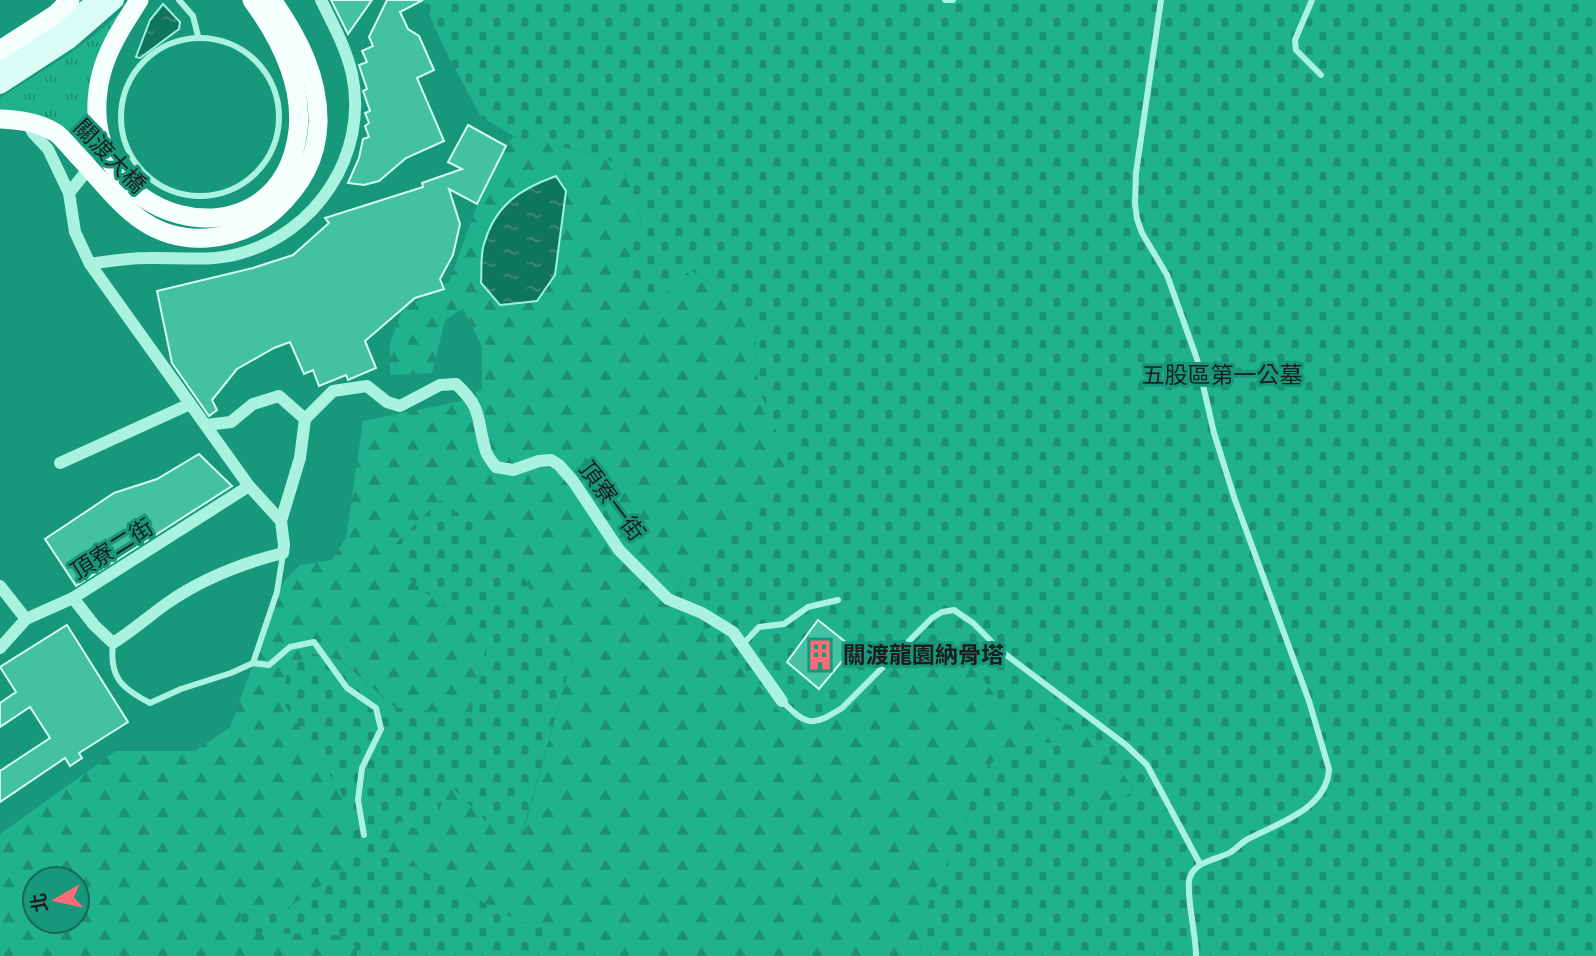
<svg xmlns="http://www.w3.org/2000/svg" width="1596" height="956" viewBox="0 0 1596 956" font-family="'Space Grotesk','Noto Sans TC',sans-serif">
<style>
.grass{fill:url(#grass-tufts)}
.forest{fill:url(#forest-firs);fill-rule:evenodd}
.cemetery{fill:url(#cemetery-stones)}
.water{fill:url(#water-ripples);stroke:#9df4dd;stroke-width:2}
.building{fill:#44c1a2;stroke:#d2fcf1;stroke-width:2}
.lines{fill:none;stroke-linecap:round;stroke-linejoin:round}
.service{stroke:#aaf2e0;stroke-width:6}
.minor{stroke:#aaf2e0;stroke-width:12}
.secondary{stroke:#d9fcf4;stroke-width:18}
.primary{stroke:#f5fffd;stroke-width:19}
.labels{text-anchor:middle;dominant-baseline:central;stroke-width:6;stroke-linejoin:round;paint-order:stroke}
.street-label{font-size:23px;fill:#1d1d1d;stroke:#17987a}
.park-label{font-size:23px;fill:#1b1d1c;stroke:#17987a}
.poi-label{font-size:23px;font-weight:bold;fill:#1d1d1d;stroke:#17987a;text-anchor:start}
</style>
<defs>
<pattern id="grass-tufts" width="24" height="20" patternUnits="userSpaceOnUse" patternTransform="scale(1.75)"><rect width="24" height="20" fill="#1fb28d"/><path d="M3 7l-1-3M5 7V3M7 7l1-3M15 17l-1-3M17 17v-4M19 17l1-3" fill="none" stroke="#1b9073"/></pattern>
<pattern id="forest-firs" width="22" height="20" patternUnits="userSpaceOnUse" patternTransform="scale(1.75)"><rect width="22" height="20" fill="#1fb28d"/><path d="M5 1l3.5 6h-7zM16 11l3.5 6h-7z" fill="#1b9073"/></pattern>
<pattern id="cemetery-stones" width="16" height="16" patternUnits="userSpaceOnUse" patternTransform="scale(1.75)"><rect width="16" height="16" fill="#1fb28d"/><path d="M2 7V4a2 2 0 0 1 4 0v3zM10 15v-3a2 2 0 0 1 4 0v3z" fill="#1b9073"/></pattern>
<pattern id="water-ripples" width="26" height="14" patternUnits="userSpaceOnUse" patternTransform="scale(1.75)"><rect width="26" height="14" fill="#0f755e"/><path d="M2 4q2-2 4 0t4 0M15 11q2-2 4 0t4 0" fill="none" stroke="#438a7a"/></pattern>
</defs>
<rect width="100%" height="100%" fill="#17987a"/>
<path class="grass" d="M121,11C93,68 74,108 99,171L83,151L0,114V98C42,70 87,47 121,11Z"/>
<path class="forest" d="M514,136L606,157L624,171L642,222L627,264L690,269L744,310L755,328L758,386L795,477L709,547L675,590L679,612L732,653L783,716L847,705L924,635L954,633L1008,716L1036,711L1092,734L1135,791L1100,811L1084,789L1098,785L962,789L967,820L929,903L920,943L922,956H597L594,947L570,923L521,922L381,849L399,821L449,783L485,820L522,837L573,655L545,627L514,553L408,577L487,644L471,715L396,708L340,659L284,702L341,792L353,838L343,870L286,909L243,911L247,932L337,935L355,946L357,956H0V834L116,751H195L230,727L284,581L300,565L332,560L346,538L363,421L461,401L482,389V347L463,308L445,320L432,373L390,375V343L402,310L449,282L494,159ZM35,879H77V921H35Z"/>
<g class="cemetery">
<polygon points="423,0 1596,0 1596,956 922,956 920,943 929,903 967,820 962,789 994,761 1036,742 1075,745 1098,785 1084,789 1100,811 1135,790 1092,734 1036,711 1008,716 953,633 924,635 847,705 805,721 783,716 732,653 679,612 675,590 709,547 795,477 758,386 755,328 744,310 690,269 658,301 630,286 627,264 642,222 624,171 606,157 514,136 481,117 443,46"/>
<polygon points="440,500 514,553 545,627 573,655 521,837 485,820 449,784 430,835 399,821 381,849 521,922 570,923 595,948 597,956 357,956 355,946 337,935 246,932 239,924 243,911 286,909 343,870 352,838 341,792 283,702 287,669 310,653 340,660 396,708 471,715 487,644 407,577 395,544"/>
</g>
<g class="water">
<polygon points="163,4 180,22 179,29 140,58 136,57 150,20"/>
<path d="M556,176L566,191L555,275L537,301L500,305L481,283C482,271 480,256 484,244C495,205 520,189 556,176Z"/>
</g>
<g class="building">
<polygon points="331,0 372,0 348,34"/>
<polygon points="387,0 423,0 400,12 408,29 419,36 434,70 417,78 444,141 406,158 379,181 364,185 348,183 359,158 363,139 369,137 365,126 369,123 365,113 370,111 363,91 367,89 359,65 367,62 362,51 373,46 369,37"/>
<polygon points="468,125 506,146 477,204 449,189 460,224 453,255 440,279 444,289 415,298 365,341 376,368 348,380 346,375 319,386 313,370 304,374 290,342 274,348 237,369 212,400 217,410 209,416 172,363 157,291 253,268 293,255 329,223 325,218 423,187 422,183 462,169 448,162"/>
<polygon points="199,454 232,486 76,586 45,539 114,493 157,479"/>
<polygon points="818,620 853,648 819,689 787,662"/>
<polygon points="67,625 128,722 79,753 82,758 70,766 65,758 0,802 0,771 50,738 30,707 0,727 0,703 16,692 0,667"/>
</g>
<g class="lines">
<g class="service">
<polyline points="179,0 193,16 198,36"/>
<polyline points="945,0 953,0"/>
<path d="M1161,0L1136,173L1135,203L1137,219L1142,233L1167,275L1197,359L1214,433L1235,500L1309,701L1329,769C1327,809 1278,823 1248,839C1242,842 1237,848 1231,852C1217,860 1192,861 1189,881C1187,901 1196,934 1196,956"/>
<polyline points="1312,0 1295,40 1296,50 1321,75"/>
<circle cx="200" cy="117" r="79"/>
<path d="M113,643C109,677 121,688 150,703L181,689L231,673L253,663L269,665L290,647L314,642L347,688L376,708L381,729L362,768L358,800L364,835"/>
<polyline points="742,645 759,627 784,624 808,607 838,600"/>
<polyline points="253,663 277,592 283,554"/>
<path d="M782,701C807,726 812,727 842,708L932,618L942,612L954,610L973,623L1001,651L1126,745L1147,765L1200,864"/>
</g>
<g class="minor">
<polyline points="26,120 33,133 48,149 69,193"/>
<polyline points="89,168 69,193 75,232 90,264 249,486 281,521"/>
<path d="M90,264C109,261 128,258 148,258C178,257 209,262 238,254C316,234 369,154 352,74C346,48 333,24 321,0"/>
<path d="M305,419L333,391L367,386L387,402L400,406L440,385L456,384C483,409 476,417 485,448C486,455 492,462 496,467L513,470L539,461L551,460L559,465L573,481L619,550L668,599L702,613L733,632L782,701"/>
<polyline points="60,463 190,404"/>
<polyline points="0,586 26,619"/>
<path d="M73,598L94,625L113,643C132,631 148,617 166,604C200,580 243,563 283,553L284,545L281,521L300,458L305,419L279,396L253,404L231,422L206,425"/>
<polyline points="0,648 26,619 73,598 249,486"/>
</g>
<g class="secondary">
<polyline points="0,68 61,29 97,0"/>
<polyline points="0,85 69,40 115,0"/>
</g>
<g class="primary">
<path d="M139,0C124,24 108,47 101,75C65,225 280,278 298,131C303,83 280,38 252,0"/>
<polyline points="0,50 56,14 70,0"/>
<path d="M0,119C20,120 38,122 56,133C64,139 71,149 78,156C117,197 143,242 207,238C233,236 255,228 275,210C301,186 317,159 318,123C319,77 298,37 272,0"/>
</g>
</g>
<defs>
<g id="building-bare" transform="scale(2.415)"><path d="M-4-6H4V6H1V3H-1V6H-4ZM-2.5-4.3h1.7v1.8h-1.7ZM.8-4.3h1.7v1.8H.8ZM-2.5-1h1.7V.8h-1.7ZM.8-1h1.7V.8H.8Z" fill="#ff6b78" stroke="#17987a" stroke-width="2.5" paint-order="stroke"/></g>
</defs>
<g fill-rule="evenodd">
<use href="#building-bare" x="820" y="655"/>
</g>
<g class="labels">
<g class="street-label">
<text transform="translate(110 156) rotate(46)">關渡大橋</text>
<text transform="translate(612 501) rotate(53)">頂寮一街</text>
<text transform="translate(112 549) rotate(-32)">頂寮二街</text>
</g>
<g class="park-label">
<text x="1222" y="375">五股區第一公墓</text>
</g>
<g class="poi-label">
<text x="843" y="655">關渡龍園納骨塔</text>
</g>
</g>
<g transform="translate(56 900) rotate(261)"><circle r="33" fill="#17987a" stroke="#196755" stroke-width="2"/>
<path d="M0-5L12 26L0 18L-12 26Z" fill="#ff6b78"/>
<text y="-10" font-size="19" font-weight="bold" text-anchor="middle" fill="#1d1d1d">北</text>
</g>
</svg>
